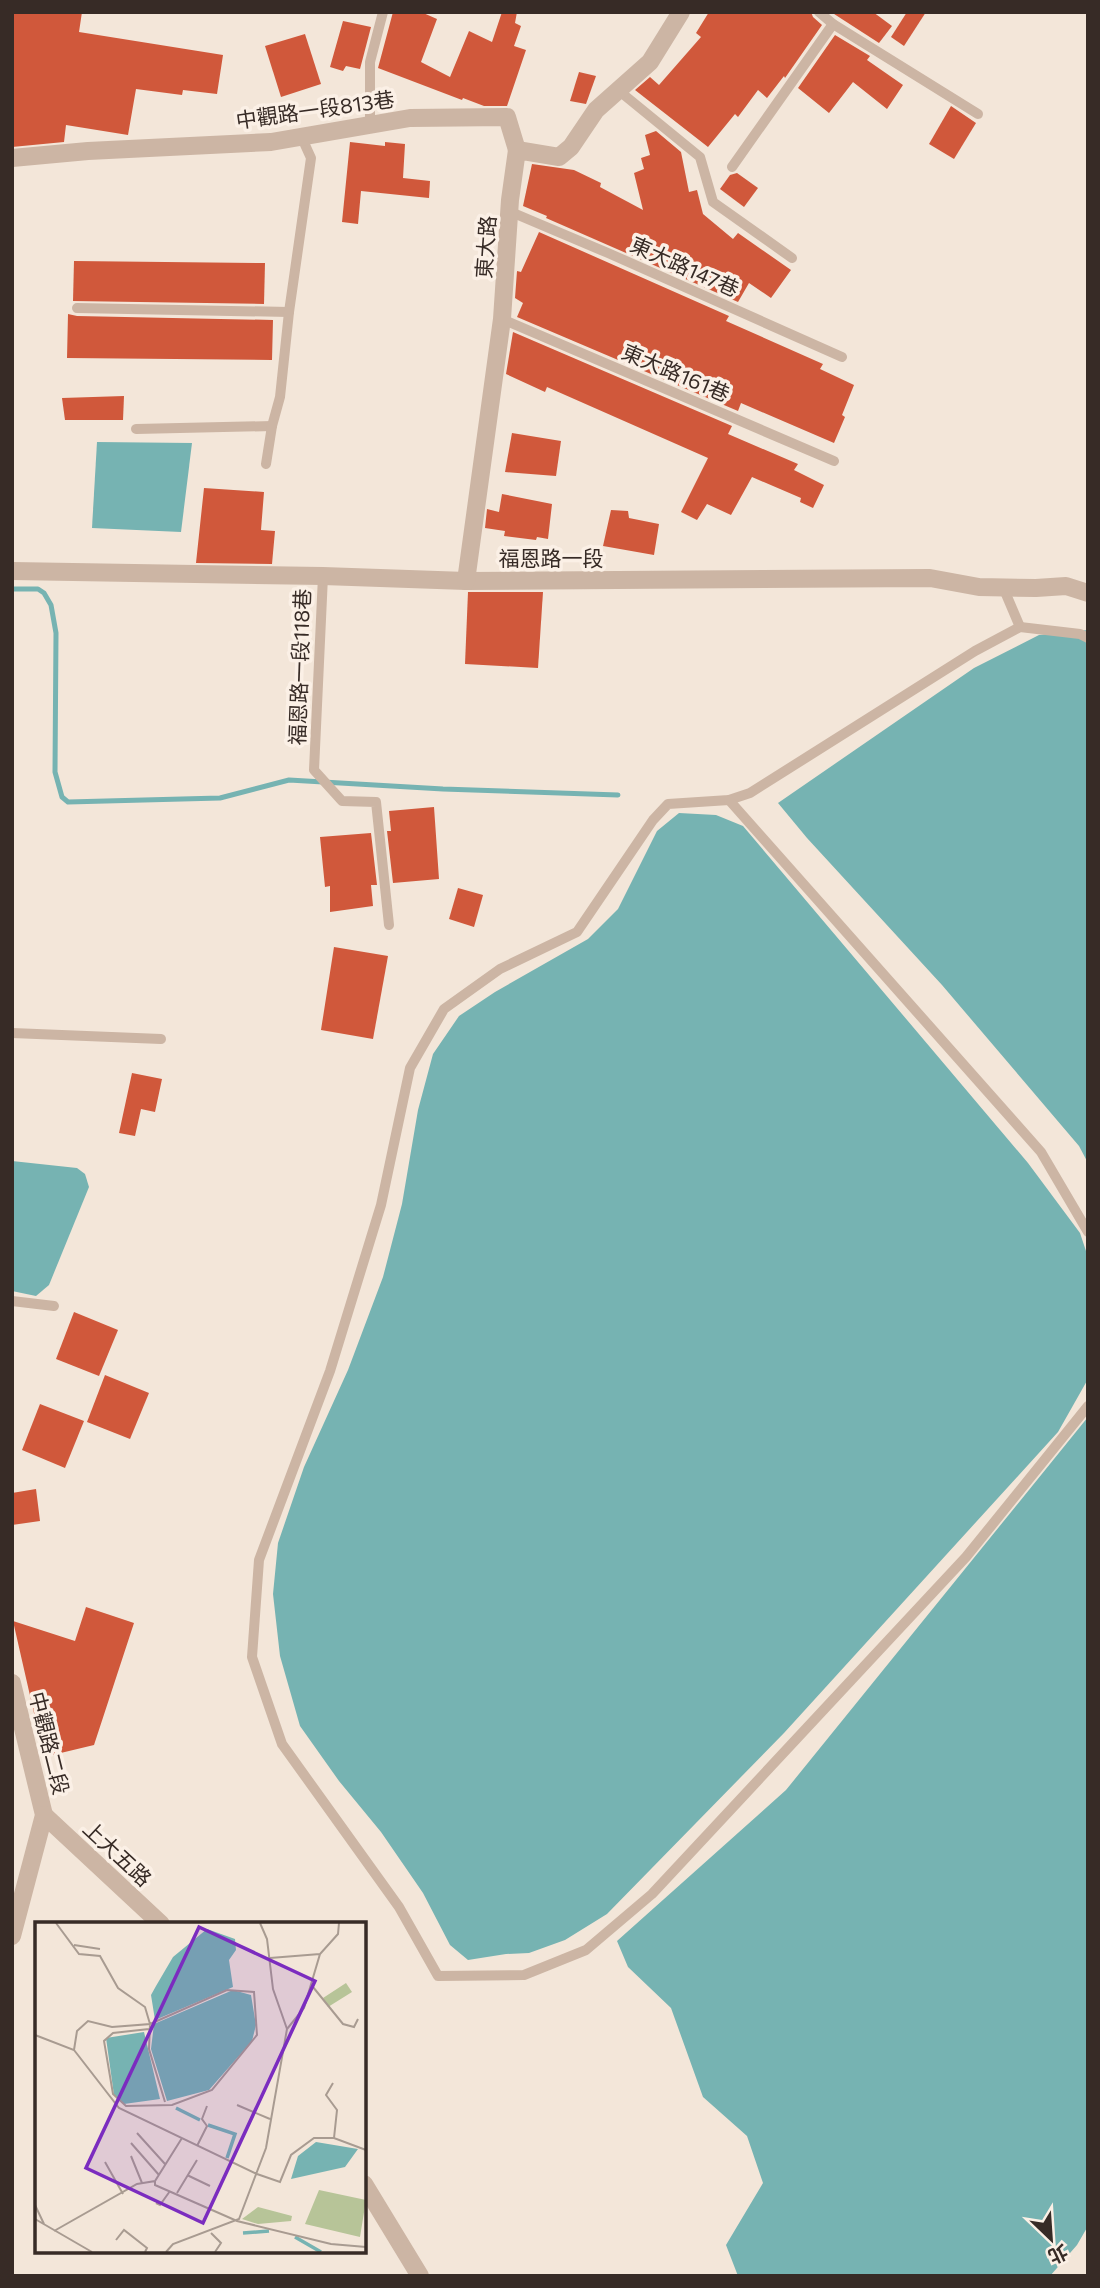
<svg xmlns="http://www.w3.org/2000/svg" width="1100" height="2288" viewBox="0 0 1100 2288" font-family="Commissioner,'Noto Sans TC',sans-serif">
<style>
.water{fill:#76b3b2}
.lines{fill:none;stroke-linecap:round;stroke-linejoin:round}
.stream{stroke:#76b3b2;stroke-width:5}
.building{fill:#d0583b}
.lane{stroke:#ccb5a4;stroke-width:10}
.street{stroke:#ccb5a4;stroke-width:18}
.labels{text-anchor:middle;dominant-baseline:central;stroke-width:7;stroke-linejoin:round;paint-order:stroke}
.street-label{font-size:21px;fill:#372b26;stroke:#fbf0e6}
.inset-river{fill:none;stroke:#76b3b2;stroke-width:3.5}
.inset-road{fill:none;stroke:#a89b91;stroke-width:2}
.view{fill:#7b2cbf;fill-opacity:0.15;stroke:#7b2cbf;stroke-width:3.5}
.inset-edge{fill:none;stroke:#372b26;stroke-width:3.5}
</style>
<rect width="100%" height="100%" fill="#f3e6d9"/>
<g class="water">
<polygon points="97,442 192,443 181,532 92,528"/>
<polygon points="1088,630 1088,1163 1079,1146 942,985 807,838 778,803 974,668 1039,635"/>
<polygon points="679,813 716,815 743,826 1028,1163 1080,1233 1088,1257 1088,1379 1058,1432 784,1733 607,1914 565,1940 529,1953 506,1954 468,1960 450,1945 423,1893 381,1832 339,1781 300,1726 280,1656 273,1594 278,1543 304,1467 348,1370 383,1277 402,1204 418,1110 433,1054 459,1016 495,992 588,939 618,909 657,831"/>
<polygon points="12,1161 77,1168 85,1174 89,1187 49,1285 36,1296 12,1291"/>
<polygon points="1088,1417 1088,2226 1077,2245 1050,2276 738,2276 726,2245 763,2183 747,2136 703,2097 671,2008 628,1967 617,1941 786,1790"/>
</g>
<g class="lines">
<polyline class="stream" points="12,589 38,589 44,593 51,605 56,633 55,772 62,797 68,802 220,798 289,780 443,789 618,795"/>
</g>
<g class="building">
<polygon points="12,12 82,12 79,32 223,55 217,94 183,90 182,95 136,89 128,135 66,125 64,142 12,147"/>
<polygon points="393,12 421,12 437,19 421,62 450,77 469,31 492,42 502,12 517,12 515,23 521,26 514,46 526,50 507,106 484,106 463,98 462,100 378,68"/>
<polygon points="709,12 811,12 813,17 822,25 785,78 784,76 767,98 758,90 738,117 735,114 708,147 635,90 650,77 659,85 701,37 696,33"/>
<polygon points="831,12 873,12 892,26 879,43"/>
<polygon points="907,12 926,12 904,46 891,37"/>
<polygon points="343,21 371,27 360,69 346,66 343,71 330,67"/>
<polygon points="305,34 321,84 281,97 265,46"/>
<polygon points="835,35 870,56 867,60 903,85 887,109 853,82 829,113 798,88"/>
<polygon points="579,72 596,76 586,104 570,101"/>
<polygon points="951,106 976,123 954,159 929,144"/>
<polygon points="656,131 681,152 689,192 697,190 703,214 733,239 738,233 791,270 771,298 749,283 738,302 546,218 547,216 523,206 532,164 574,170 601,183 600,187 643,210 634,173 644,169 641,158 650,155 645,135"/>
<polygon points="350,142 385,146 385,142 405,144 403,178 430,181 429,198 361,191 358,224 342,222"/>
<polygon points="737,173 758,188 744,207 720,189 730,175"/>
<polygon points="539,232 729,316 726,321 823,364 820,369 854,385 842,415 845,417 834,443 741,403 738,411 517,317 523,303 515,298 517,271 521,272"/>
<polygon points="74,261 265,263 264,304 73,301"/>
<polygon points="68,314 77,316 273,320 272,360 67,358"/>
<polygon points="513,332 732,426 728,434 798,464 794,470 824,485 813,508 800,502 801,498 752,477 731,515 707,504 697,520 681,512 708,458 547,387 545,392 506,374"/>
<polygon points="124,396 123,420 65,420 62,398"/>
<polygon points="512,433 561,441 556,476 505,472"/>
<polygon points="204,488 264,492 261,530 275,531 272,564 196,563"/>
<polygon points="502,494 552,504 548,539 537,537 536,540 504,536 505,531 485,528 487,509 499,512"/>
<polygon points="611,510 628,511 629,518 659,524 654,555 603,546"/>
<polygon points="468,592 543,592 538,668 465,664"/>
<polygon points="434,807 439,879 393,883 387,831 391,831 389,811"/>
<polygon points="371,833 377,885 371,885 373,906 330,912 330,886 325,887 320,837"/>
<polygon points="458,888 483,895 474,927 449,919"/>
<polygon points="334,947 388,956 373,1039 321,1030"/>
<polygon points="132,1073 162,1079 155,1112 141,1109 135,1136 119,1133"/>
<polygon points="74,1312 118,1330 99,1376 56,1359"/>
<polygon points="105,1375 149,1393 130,1439 87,1422"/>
<polygon points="40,1404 84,1421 65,1468 22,1450"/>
<polygon points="36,1489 40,1521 12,1525 12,1493"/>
<polygon points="86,1607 134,1623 94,1745 44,1757 13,1621 75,1641"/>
</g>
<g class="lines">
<g class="lane">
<polyline points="819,12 833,24 978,114"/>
<polyline points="618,90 700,157 713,202 792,258"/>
<polyline points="370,124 370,62 383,12"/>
<polyline points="732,167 833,24"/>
<polyline points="511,212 608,253 842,357"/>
<polyline points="77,308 289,312"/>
<polyline points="502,319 834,461"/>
<polyline points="136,429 272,426"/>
<polyline points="266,464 272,426 280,397 289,312 311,158 301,136"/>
<polyline points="323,576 314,770 342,801 376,802 389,925"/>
<polyline points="1003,587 1020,627"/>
<polyline points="1088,638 1080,634 1020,627 975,651 750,793 729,800 668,804 653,820 577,932 500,969 444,1009 410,1068 381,1205 330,1371 259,1560 252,1657 282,1744 399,1907 438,1976 524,1975 586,1950 652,1894 966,1557 1088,1406"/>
<polyline points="729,800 1041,1152 1088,1232"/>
<polyline points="12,1033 161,1039"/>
<polyline points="12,1301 54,1306"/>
</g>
<g class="street">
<polyline points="12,158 88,151 271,142 410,118 507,117 517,150"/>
<polyline points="12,571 323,576 466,581 930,578 979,587 1036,588 1066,586 1088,593"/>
<polyline points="466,581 502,319 510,200 517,150 559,157 571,147 596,110 650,62 681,12"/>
<polyline points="12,1683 44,1815 12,1936"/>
<polyline points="44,1815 161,1924"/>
<polyline points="364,2184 420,2276"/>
</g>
</g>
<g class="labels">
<g class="street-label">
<text transform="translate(315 109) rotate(-8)">中觀路一段813巷</text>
<text transform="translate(485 247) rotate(-86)">東大路</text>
<text transform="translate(685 266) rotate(24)">東大路147巷</text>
<text transform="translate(676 372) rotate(23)">東大路161巷</text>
<text x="551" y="557">福恩路一段</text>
<text transform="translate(299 667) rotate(-88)">福恩路一段118巷</text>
<text transform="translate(50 1743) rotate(76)">中觀路二段</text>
<text transform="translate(118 1853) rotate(43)">上大五路</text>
</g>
</g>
<g transform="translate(35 1922)">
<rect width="331" height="331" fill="#f3e6d9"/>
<path d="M311,61L317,70L293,85L288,76ZM284,268L331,278L325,315L270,302ZM223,285L257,294L256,299L223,302L207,297Z" fill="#b7c498"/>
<path d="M172,7L200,17L201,28L194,38L198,65L120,98L116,73L121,64L138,35ZM198,68L216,73L221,103L217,119L174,168L132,179L116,127L119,102ZM109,110L125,177L89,182L79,173L71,116ZM281,220L323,227L310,245L256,257L263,234Z" fill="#76b3b2"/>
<path class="inset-river" d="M141,186L165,198M173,203L200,212L192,236M208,311L234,309M260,315L286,330"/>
<path class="inset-road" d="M21,1L44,32L65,34L83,66L110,85L115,102L77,105L53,99L42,109L39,128M225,1L232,17L238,67L252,107M39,23L65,27M235,36L285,32M278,65L308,102L319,105L323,97M114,107L78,111L69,119L78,172L91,184L137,183L177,168L222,113L219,70L192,68L115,102L114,127L130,180M0,113L39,128L84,186L222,252L245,260L256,233L279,216H299L331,228M298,161L291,173L302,188L299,216M202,183L235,197M102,211L130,242M96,221L124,253M162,224L172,204L167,197L172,184M96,234L107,261M70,240L88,272M152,253L175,264M120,259V263L202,299L296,322L331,325M142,271L162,238M121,281L125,283L135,269M0,283L9,302M0,297L57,330M19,309L102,262L120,259L147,216M176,311L186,321L180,330M81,318L89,308L112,326L110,330M131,330L138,322L204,297L231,226L252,107L269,86L285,32L303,12L304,1"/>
<path class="view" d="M164,5L280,59L168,301L51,246Z"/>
<rect width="331" height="331" class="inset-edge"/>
</g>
<rect width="1100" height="2288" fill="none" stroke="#372b26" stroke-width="28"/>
<g transform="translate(1051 2239) rotate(155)" stroke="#fbf0e6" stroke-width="5" paint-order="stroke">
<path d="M0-5L12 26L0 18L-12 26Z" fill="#372b26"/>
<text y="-10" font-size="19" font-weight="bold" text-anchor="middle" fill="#372b26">北</text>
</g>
</svg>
